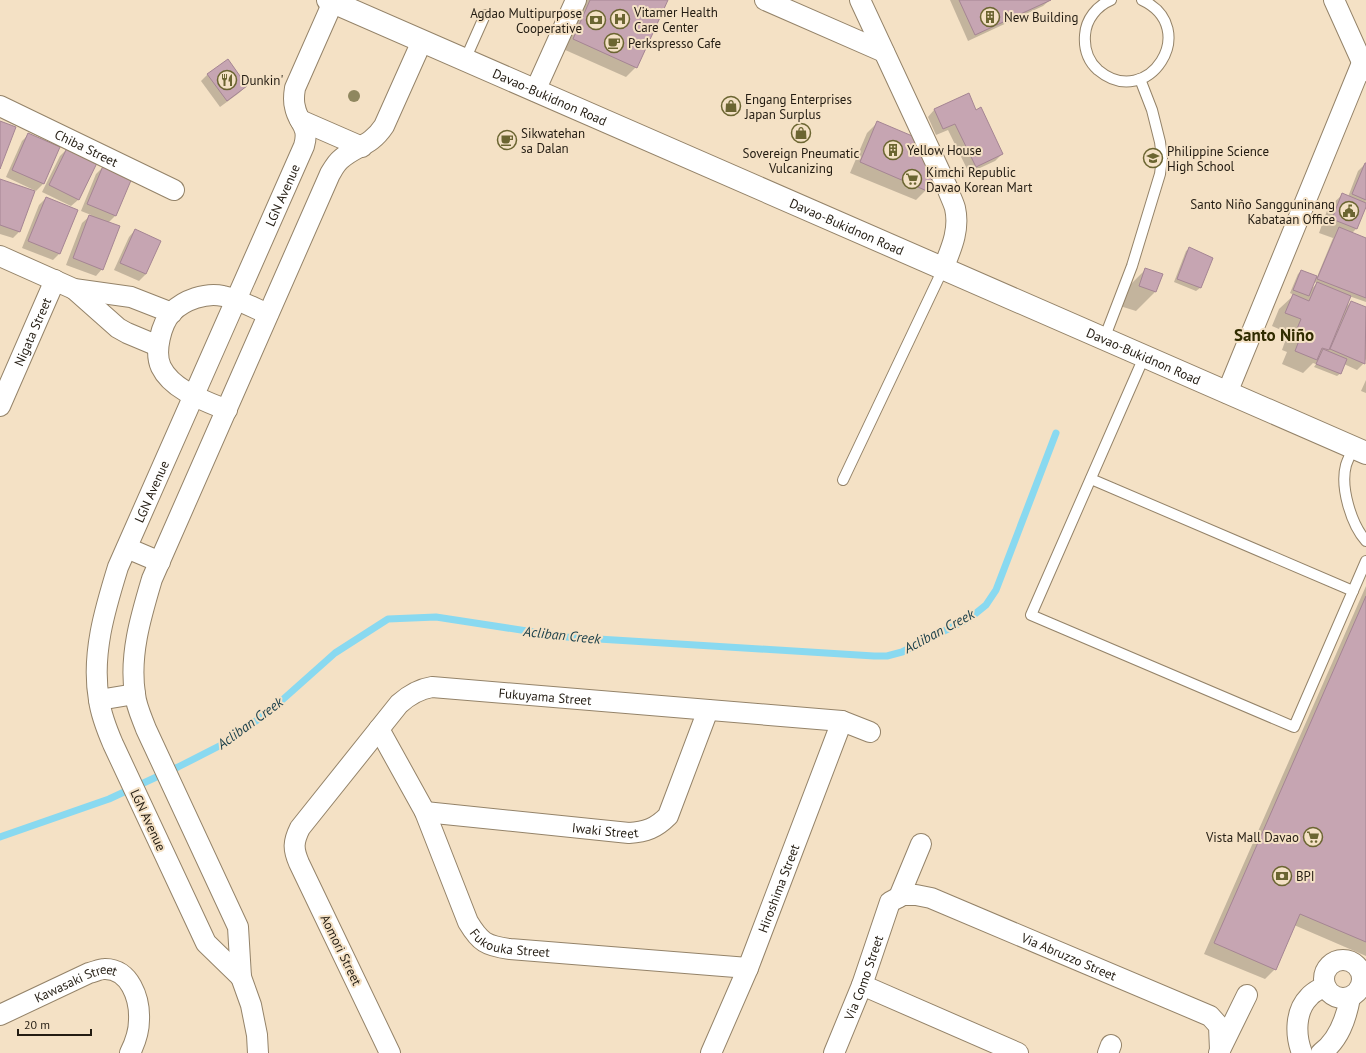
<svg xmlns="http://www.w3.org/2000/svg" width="1366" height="1053" viewBox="0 0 1366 1053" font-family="'PT Sans',sans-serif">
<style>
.shadow{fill:#0003;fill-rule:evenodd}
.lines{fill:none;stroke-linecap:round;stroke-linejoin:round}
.stream{stroke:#89d9f0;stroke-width:7}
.building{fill:#c6a5b2;stroke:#a58593}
.service-casing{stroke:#948369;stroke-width:12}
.minor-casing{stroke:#948369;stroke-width:22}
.trunk-casing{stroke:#948369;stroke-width:24}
.service{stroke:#fff;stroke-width:10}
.minor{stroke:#fff;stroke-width:20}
.trunk{stroke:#fff;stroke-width:22}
.tree{fill:#8f875f}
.labels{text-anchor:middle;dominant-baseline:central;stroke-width:4;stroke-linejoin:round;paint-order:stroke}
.poi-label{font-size:13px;fill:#231c12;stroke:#f4e1c5;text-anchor:start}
.street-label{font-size:13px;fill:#231c12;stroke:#f4e1c5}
.water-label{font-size:14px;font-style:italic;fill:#1a3f49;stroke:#f4e1c5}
.district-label{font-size:17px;font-weight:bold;fill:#312c01;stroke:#f4e1c5}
</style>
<rect width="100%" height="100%" fill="#f4e1c5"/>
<g class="shadow">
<polygon points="585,0 667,0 636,67 626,77 563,49"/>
<polygon points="950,0 1050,0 1043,6 968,41"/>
<polygon points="208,74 246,86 239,93 220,107 201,81"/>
<polygon points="968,94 976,111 1002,154 995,161 969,173 948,130 936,135 928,117 934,110"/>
<polygon points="877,123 926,190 916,200 850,173 867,133"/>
<polygon points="29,134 59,147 43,184 36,191 6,177 22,141"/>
<polygon points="67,149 96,163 78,200 71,206 42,192 60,156"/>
<path d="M1365,164L1366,209H1364L1356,229L1352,233L1366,239V302L1349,296L1344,309L1351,302L1366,308V359L1364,363L1357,370L1344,364L1341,373L1337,376L1314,367L1316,364L1313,363L1303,373L1282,364L1287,352L1282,350L1288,333L1272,326L1279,309L1294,295L1290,293L1298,274L1301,271L1317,277L1333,238L1319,233L1328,208L1342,195L1348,197L1358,171ZM1314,282L1317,283L1310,291Z"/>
<polygon points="103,167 116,215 108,223 102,269 96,276 66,265 82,223 91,215 81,211 96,174"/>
<polygon points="0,180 20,231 13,238 0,234"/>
<polygon points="46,198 60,253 53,260 22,248 39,205"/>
<polygon points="135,230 146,274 139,281 114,270 129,237"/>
<polygon points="1190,248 1212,258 1200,288 1196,291 1174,282 1186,251"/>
<polygon points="1146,269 1162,275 1155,292 1136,311 1120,306 1126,289"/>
<polygon points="1366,380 1366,393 1361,391"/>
<polygon points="1366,586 1366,956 1294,925 1275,969 1265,979 1204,954"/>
</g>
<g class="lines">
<polyline class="stream" points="0,837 109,799 178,767 227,742 271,710 335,653 388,619 436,617 566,637 874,656 887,656 902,652 970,618 986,605 996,590 1056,433"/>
</g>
<g class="building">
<polygon points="590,0 668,0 637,68 573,39"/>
<polygon points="959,0 1051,0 975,35"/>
<polygon points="228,59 247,86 227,101 207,74"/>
<polygon points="969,93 976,110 981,107 1003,154 976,167 955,124 943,129 934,109"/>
<polygon points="0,121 16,127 0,169"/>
<polygon points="877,121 917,138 933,176 927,191 860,162"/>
<polygon points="28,133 60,147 44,184 12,170"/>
<polygon points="67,148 97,163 79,200 49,185"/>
<polygon points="1365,163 1366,163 1366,200 1352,194"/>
<polygon points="103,166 132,178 116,216 87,204"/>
<polygon points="0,179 35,191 20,232 0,225"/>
<polygon points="1342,193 1366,203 1366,207 1357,229 1332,219"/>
<polygon points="46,197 78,210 60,254 28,241"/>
<polygon points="89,215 120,226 103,270 73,258"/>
<polygon points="1339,227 1366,238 1366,298 1317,279"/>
<polygon points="135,229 161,241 146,274 120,263"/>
<polygon points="1189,247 1213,258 1201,288 1177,279"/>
<polygon points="1145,268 1163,274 1156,292 1139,286"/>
<polygon points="1301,270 1317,276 1309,296 1293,290"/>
<polygon points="1317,282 1351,296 1329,350 1322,348 1317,360 1295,351 1300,338 1294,336 1301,319 1285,313 1293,294 1309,301"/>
<polygon points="1351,301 1366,307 1365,364 1330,349"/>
<polygon points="1323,349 1347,359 1341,374 1316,364"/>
<polygon points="1366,596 1366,942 1300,914 1276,970 1214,943"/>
</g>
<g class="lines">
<g class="service-casing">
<g id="service">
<path d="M1111,0C1097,6 1086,19 1085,35C1084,48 1088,61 1098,70C1148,112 1202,28 1142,0"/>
<polyline points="465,60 485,15"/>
<polyline points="1104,339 1132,266 1160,174 1162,158 1160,142 1152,110 1140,79"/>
<polyline points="1144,357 1031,615 1294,727 1366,561"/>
<path d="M1354,447C1351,453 1348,459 1346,465C1340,487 1351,524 1366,541"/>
<polyline points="1091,479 1353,591"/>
<polyline points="843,480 943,269"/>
</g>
</g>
<g class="minor-casing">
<g id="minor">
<polyline points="765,0 884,52"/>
<path d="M860,0L947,187C949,194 953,201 955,208C960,230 951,249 943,269"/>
<polyline points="1334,0 1366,71"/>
<polyline points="535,91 576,0"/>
<path id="s1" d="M0,106L174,190"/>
<polyline points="300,120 362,147"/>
<polyline points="0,256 74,289 131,297 172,313"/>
<polyline points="74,289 118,328 127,333 158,346"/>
<polyline points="1227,393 1362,63 1366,61"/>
<path id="s2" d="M0,406L55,280"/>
<path d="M227,410C205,401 172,390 161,367C154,352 161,324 172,312C184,300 206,292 223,296C238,299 254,308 268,314"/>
<polyline points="127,548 160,562"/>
<polyline points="99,700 135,694"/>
<path id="s3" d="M379,729L425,812L468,922C480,942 486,946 510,949L748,968"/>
<path id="s4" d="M425,812L629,833C646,832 656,828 668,816L708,710"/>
<polyline points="899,897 921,844"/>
<circle cx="1343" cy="979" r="19"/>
<path id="s5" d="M241,977L206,943L113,744C107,730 101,715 99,700C91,655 105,609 118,567L304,146C310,125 298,124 295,107C293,100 294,94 295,88L333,2"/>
<polyline points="862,985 1018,1053"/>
<path id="s6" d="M0,1015L89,973C94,972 100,969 104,969C130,968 140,999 139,1020C139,1032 135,1043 130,1053"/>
<polyline points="1220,1050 1247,995"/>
<path d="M258,1053L257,1035L251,1005L241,977L238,927L146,729C142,718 136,706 135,694C129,655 141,616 152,579L330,174C333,169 336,163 341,159C357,145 370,147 384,126L422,41"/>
<path id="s7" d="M390,1053L299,863C293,849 293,842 300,828L399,704C409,695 419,689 432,687L842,721L870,732"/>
<path id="s8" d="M711,1053L748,968L842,721"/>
<path id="s9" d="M834,1053L862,985L890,902L903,895H916L931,898L1210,1016L1219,1026L1220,1050L1219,1053"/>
<polyline points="1108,1053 1111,1045"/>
<path d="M1302,1053C1295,1035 1295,1011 1309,997C1313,992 1320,989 1325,986"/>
<path d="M1321,1053C1339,1040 1346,1019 1350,998"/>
</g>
</g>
<g class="trunk-casing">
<g id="trunk">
<path id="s10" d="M328,0L1366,453"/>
</g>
</g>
<use href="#service" class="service"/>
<use href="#minor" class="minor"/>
<use href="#trunk" class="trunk"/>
</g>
<circle class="tree" cx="354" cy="96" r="6"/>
<defs>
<g id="building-ring" transform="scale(1)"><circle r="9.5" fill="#f4e1c5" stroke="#6b6531" stroke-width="1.5"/><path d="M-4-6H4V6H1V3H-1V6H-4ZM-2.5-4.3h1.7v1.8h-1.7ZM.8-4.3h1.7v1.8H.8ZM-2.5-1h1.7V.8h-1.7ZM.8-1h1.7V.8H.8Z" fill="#6b6531"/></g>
<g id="hospital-ring" transform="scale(1)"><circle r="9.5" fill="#f4e1c5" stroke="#6b6531" stroke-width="1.5"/><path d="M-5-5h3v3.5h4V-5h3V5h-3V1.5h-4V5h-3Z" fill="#6b6531"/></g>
<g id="bank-ring" transform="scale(1)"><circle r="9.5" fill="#f4e1c5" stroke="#6b6531" stroke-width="1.5"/><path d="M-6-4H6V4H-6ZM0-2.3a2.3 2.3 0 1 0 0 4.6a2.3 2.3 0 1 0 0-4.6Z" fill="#6b6531"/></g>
<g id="cafe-ring" transform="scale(1)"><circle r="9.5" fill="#f4e1c5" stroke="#6b6531" stroke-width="1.5"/><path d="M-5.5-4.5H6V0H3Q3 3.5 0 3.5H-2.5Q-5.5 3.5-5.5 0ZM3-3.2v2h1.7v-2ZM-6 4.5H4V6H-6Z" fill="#6b6531"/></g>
<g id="restaurant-ring" transform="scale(1)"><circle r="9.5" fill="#f4e1c5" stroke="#6b6531" stroke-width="1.5"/><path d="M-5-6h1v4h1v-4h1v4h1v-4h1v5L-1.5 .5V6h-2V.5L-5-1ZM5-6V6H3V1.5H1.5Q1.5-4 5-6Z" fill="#6b6531"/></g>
<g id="shop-ring" transform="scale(1)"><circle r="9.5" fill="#f4e1c5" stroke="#6b6531" stroke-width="1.5"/><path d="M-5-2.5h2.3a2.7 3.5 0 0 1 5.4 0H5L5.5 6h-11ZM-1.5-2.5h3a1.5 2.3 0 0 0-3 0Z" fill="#6b6531"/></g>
<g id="school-ring" transform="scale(1)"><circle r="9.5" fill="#f4e1c5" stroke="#6b6531" stroke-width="1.5"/><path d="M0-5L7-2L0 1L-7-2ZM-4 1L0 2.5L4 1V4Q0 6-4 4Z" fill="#6b6531"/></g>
<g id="supermarket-ring" transform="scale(1)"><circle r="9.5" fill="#f4e1c5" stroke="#6b6531" stroke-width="1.5"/><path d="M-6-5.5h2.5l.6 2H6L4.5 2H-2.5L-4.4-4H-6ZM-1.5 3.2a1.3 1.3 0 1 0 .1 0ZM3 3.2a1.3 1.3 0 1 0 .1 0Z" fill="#6b6531"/></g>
<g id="civic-ring" transform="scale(1)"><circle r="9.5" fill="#f4e1c5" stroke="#6b6531" stroke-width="1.5"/><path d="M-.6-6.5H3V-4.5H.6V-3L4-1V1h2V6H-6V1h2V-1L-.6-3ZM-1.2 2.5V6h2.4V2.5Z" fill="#6b6531"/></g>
</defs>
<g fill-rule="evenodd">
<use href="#building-ring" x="990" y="17"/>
<use href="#hospital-ring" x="620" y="19"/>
<use href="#bank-ring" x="596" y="20"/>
<use href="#cafe-ring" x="614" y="43"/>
<use href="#restaurant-ring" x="227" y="80"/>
<use href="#shop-ring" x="731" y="106"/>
<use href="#shop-ring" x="801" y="133"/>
<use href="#cafe-ring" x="507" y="140"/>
<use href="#building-ring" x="893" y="150"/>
<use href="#school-ring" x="1153" y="158"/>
<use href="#supermarket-ring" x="912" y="179"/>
<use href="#civic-ring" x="1349" y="211"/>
<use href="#supermarket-ring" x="1313" y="837"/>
<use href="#bank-ring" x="1282" y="876"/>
</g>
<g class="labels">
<g class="poi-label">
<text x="634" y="12">Vitamer Health<tspan x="634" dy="15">Care Center</tspan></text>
<text x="582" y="13" text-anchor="end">Agdao Multipurpose<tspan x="582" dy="15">Cooperative</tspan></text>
<text x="1004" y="17">New Building</text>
<text x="628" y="43">Perkspresso Cafe</text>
<text x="241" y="80">Dunkin'</text>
<text x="745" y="99">Engang Enterprises<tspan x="745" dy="15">Japan Surplus</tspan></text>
<text x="521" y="133">Sikwatehan<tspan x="521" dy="15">sa Dalan</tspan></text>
<text x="907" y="150">Yellow House</text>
<text x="1167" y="151">Philippine Science<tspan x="1167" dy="15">High School</tspan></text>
<text x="801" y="153" text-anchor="middle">Sovereign Pneumatic<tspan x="801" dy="15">Vulcanizing</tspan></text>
<text x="926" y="172">Kimchi Republic<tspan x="926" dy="15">Davao Korean Mart</tspan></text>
<text x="1335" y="204" text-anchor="end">Santo Niño Sangguninang<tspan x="1335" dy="15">Kabataan Office</tspan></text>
<text x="1299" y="837" text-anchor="end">Vista Mall Davao</text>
<text x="1296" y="876">BPI</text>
</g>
<g class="street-label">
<text stroke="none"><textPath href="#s10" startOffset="242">Davao-Bukidnon Road</textPath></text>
<text stroke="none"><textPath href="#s1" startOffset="96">Chiba Street</textPath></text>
<text stroke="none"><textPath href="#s5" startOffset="857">LGN Avenue</textPath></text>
<text stroke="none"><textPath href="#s10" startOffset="566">Davao-Bukidnon Road</textPath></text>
<text stroke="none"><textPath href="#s2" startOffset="81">Nigata Street</textPath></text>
<text stroke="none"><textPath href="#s10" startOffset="890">Davao-Bukidnon Road</textPath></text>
<text stroke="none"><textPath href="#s5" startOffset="533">LGN Avenue</textPath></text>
<text stroke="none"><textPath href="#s7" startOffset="557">Fukuyama Street</textPath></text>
<text transform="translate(148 820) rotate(65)">LGN Avenue</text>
<text stroke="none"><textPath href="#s4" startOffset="181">Iwaki Street</textPath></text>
<text stroke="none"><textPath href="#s8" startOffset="178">Hiroshima Street</textPath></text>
<text stroke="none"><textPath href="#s3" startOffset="264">Fukouka Street</textPath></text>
<text transform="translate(341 950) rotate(64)">Aomori Street</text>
<text stroke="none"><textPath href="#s9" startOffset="354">Via Abruzzo Street</textPath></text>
<text stroke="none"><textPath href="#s9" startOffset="81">Via Como Street</textPath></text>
<text stroke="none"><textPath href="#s6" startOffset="83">Kawasaki Street</textPath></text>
</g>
<g class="water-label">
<text transform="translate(939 631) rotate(-28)">Acliban Creek</text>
<text transform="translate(562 635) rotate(6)">Acliban Creek</text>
<text transform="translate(250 723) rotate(-36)">Acliban Creek</text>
</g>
<g class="district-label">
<text x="1274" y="335">Santo Niño</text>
</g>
</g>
<path d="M18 1029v6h73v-6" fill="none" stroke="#231c12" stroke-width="2"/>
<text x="24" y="1029" font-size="12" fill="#231c12" stroke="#f4e1c5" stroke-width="3" paint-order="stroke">20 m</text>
</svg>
